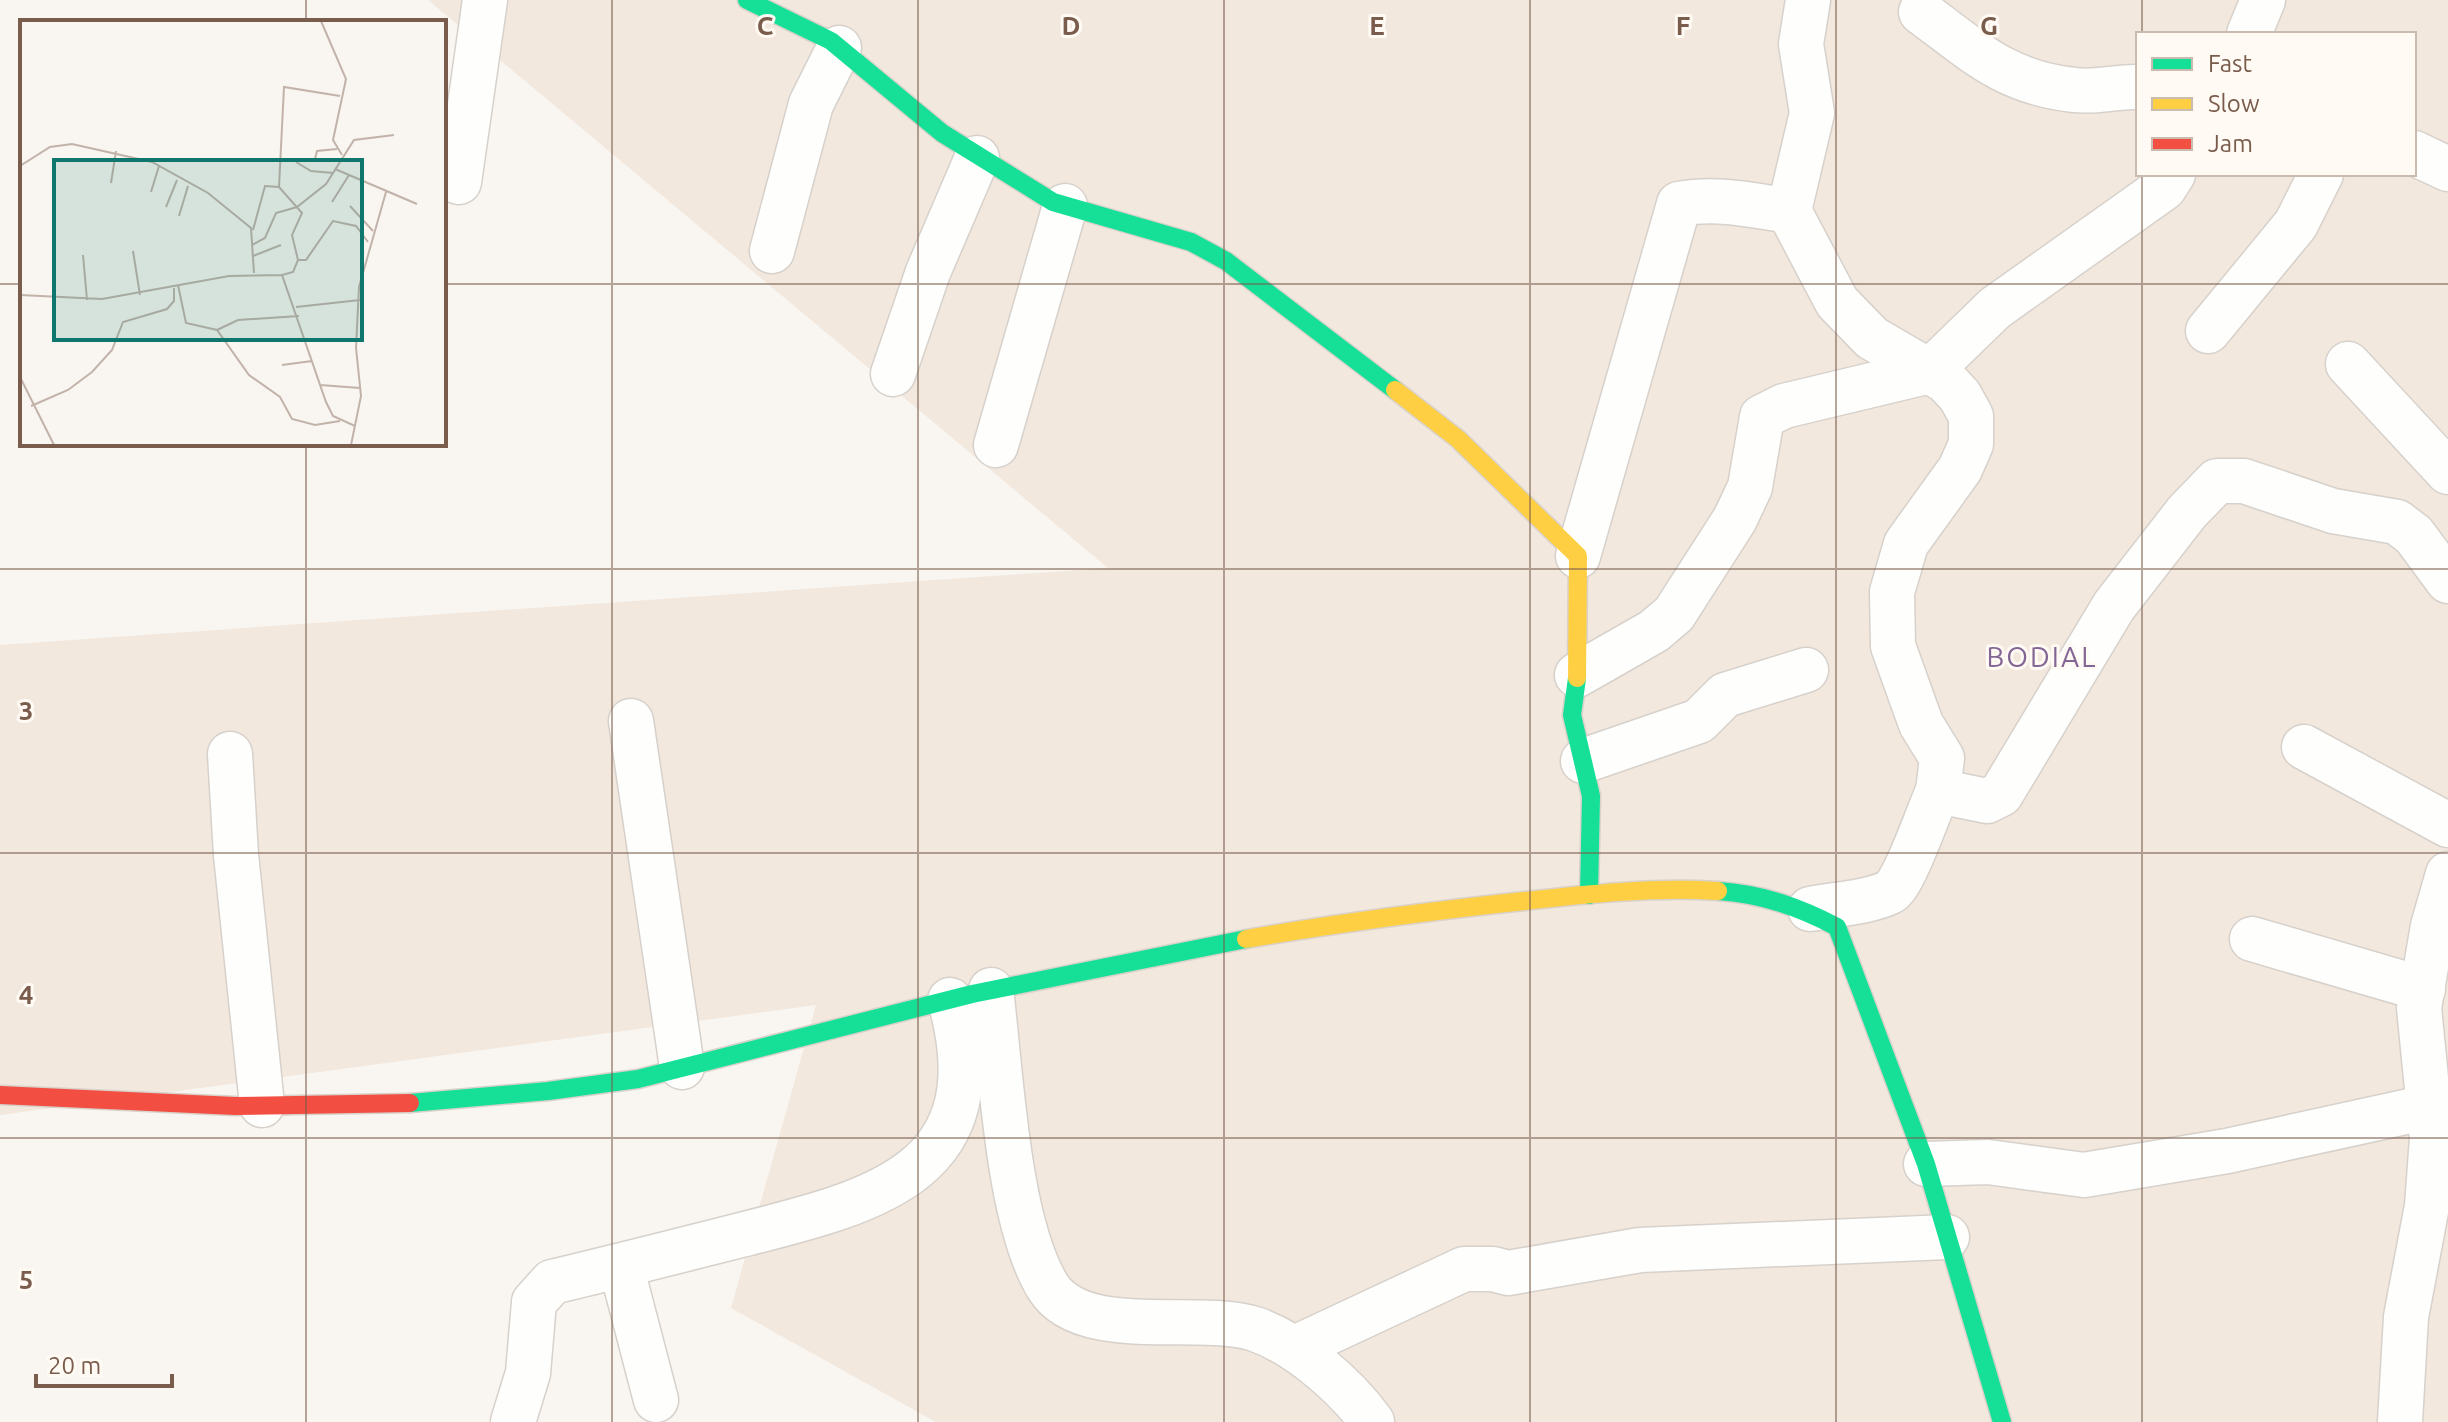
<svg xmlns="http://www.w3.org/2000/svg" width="2448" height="1422" viewBox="0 0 2448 1422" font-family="Ubuntu,sans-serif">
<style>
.residential{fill:#f2e8de;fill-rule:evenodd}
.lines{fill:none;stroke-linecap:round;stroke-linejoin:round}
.street-casing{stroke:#d7d1cb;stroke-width:47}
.fast-casing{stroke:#d9d2cb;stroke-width:21}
.slow-casing{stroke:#d9d2cb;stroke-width:21}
.jam-casing{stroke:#d9d2cb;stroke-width:21}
.street{stroke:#fefefd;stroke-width:44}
.fast{stroke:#16e098;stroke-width:18}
.slow{stroke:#ffcf43;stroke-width:18}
.jam{stroke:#f24e42;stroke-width:18}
.grid{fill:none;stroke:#7a5c4d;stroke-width:2;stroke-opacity:0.55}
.labels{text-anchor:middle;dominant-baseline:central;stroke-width:6;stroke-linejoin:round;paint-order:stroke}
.quarter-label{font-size:28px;letter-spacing:2px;fill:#846695;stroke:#fffaf3}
.inset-road{fill:none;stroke:#c2b3aa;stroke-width:2}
.view{fill:#0f766e;fill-opacity:0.15;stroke:#0f766e;stroke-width:4}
.inset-edge{fill:none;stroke:#7a5c4d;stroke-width:4}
.grid-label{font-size:26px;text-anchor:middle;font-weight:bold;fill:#7a5c4d;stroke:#fffaf3;stroke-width:6;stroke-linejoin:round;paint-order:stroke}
</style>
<rect width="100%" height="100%" fill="#f9f5f0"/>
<path class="residential" d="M428,0H2448V1422H936L731,1308L816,1005L0,1115V645L1108,568ZM2138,34H2414V174H2138Z"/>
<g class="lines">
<g class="street-casing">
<g id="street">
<path d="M1921,12C1975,52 2006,83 2075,90C2096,93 2117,86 2138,87"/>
<polyline points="2249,34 2263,0"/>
<polyline points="2414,153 2448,169"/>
<polyline points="459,182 485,0"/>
<polyline points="1789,211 1812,113 1801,44 1808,0"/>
<polyline points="772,251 811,104 839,48"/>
<polyline points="2208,331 2296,224 2321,174"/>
<polyline points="2348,364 2448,472"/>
<polyline points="893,374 928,272 977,158"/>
<polyline points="996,445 1065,206"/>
<path d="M1578,556L1679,204C1717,197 1752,205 1789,211L1837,302L1872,338L1946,381L1960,396L1971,416V444L1960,469L1906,544L1892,592L1893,646L1921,724L1942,758L1938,791"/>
<polyline points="1577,675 1654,631 1674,614 1735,519 1750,487 1762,417 1784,406 1930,371 1995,308 2164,188 2173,174"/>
<polyline points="631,721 682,1067"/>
<polyline points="2304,747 2448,825"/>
<polyline points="230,754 236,855 262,1105"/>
<polyline points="1583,761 1699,721 1725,695 1806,670"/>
<path d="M1810,909C1835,904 1867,903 1890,892C1903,887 1929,810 1938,791L1987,801L2001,794L2114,606L2187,512L2217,481H2244L2333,511L2397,522L2414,535L2448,581"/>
<polyline points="2252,939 2423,989"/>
<path d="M991,990C1001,1069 1007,1221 1048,1287C1082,1342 1200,1311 1255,1329C1298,1344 1346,1386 1372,1422"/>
<polyline points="1926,1164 1988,1162 2084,1175 2227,1151 2428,1107"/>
<polyline points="621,1266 656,1400"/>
<polyline points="1297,1347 1464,1269 1493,1269 1508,1273 1640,1250 1947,1237"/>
<path d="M513,1422L528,1373L534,1302L552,1282C615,1267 678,1251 741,1235C876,1201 998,1172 950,1000"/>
<polyline points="2400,1422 2406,1317 2427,1206 2432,1138 2419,1008 2433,926 2448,874"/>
</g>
</g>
<g class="fast-casing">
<g id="fast">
<polyline points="747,0 831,41 942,133 1053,202 1191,242 1226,261 1395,390"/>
<polyline points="1577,678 1572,715 1591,796 1589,895"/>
<path d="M1718,891C1762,894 1799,907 1837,927L1926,1164L2002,1422"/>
<polyline points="410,1103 548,1091 638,1079 972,994 1246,939"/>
</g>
</g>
<g class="slow-casing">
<g id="slow">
<polyline points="1395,390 1458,439 1578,556 1577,678"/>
<path d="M1246,939C1338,923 1431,911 1524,901C1588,894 1653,887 1718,891"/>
</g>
</g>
<g class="jam-casing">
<polyline id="jam" points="0,1095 235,1106 410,1103"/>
</g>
<use href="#street" class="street"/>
<use href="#fast" class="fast"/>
<use href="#slow" class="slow"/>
<use href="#jam" class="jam"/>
</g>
<path class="grid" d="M306,0V22M612,0V1422M918,0V1422M1224,0V1422M1530,0V1422M1836,0V1422M2142,0V34M2142,174V1422M0,284H22M444,284H2448M306,444V1422M0,569H2448M0,853H2448M0,1138H2448"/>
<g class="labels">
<g class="quarter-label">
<text x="2042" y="656">BODIAL</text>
</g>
</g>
<g transform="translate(20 20)">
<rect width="426" height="426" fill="#f9f5f0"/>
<path class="inset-road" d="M301,1L326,59L313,120L322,135M295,139L297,131L317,129M276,142L291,151L313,153M0,146L30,127L52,124L132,142L188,173L231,208L234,253M315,149L397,184M91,163L96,131M259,167L264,67L320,76M131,172L139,146M312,182L329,155M330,186L353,211M146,187L157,160M159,196L168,166M233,210L245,166L259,167L282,193L272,215L278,240M232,225L245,218L256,193L277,187L306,164L334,120L374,115M113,231L120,275M63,235L67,280M233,236L261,225M262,255L273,252L278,240H286L313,201L336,206L348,222M158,265L166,303L197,310L229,355L260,377L272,399L295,405L320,401M0,275L82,279L209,256L262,255L306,382L313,396L335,406M276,287L340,280M197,310L218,300L279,296M262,345L292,341M0,357L34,425M300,365L340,368M11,386L48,370L72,352L92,330L103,302L147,289L154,281V268M331,425L341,376L336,328L339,267L366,172"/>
<path class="view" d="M34,140H342V320H34Z"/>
<rect width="426" height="426" class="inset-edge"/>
</g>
<g class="grid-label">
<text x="765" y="35">C</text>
<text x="1071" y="35">D</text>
<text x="1377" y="35">E</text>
<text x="1683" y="35">F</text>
<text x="1989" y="35">G</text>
<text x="26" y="720">3</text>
<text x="26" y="1004">4</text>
<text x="26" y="1289">5</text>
</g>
<rect x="2136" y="32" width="280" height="144" fill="#fffaf3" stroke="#cabbb1" stroke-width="2"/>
<rect x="2152" y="58" width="40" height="12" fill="#16e098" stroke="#cabbb1" stroke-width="2"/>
<text x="2208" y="72" font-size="24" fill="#7a5c4d">Fast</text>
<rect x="2152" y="98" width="40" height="12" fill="#ffcf43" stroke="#cabbb1" stroke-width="2"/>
<text x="2208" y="112" font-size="24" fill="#7a5c4d">Slow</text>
<rect x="2152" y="138" width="40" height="12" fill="#f24e42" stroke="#cabbb1" stroke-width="2"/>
<text x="2208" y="152" font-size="24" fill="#7a5c4d">Jam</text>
<path d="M36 1374v12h136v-12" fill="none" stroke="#7a5c4d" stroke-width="4"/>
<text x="48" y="1374" font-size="24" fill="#7a5c4d" stroke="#fffaf3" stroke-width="6" paint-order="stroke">20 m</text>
</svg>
